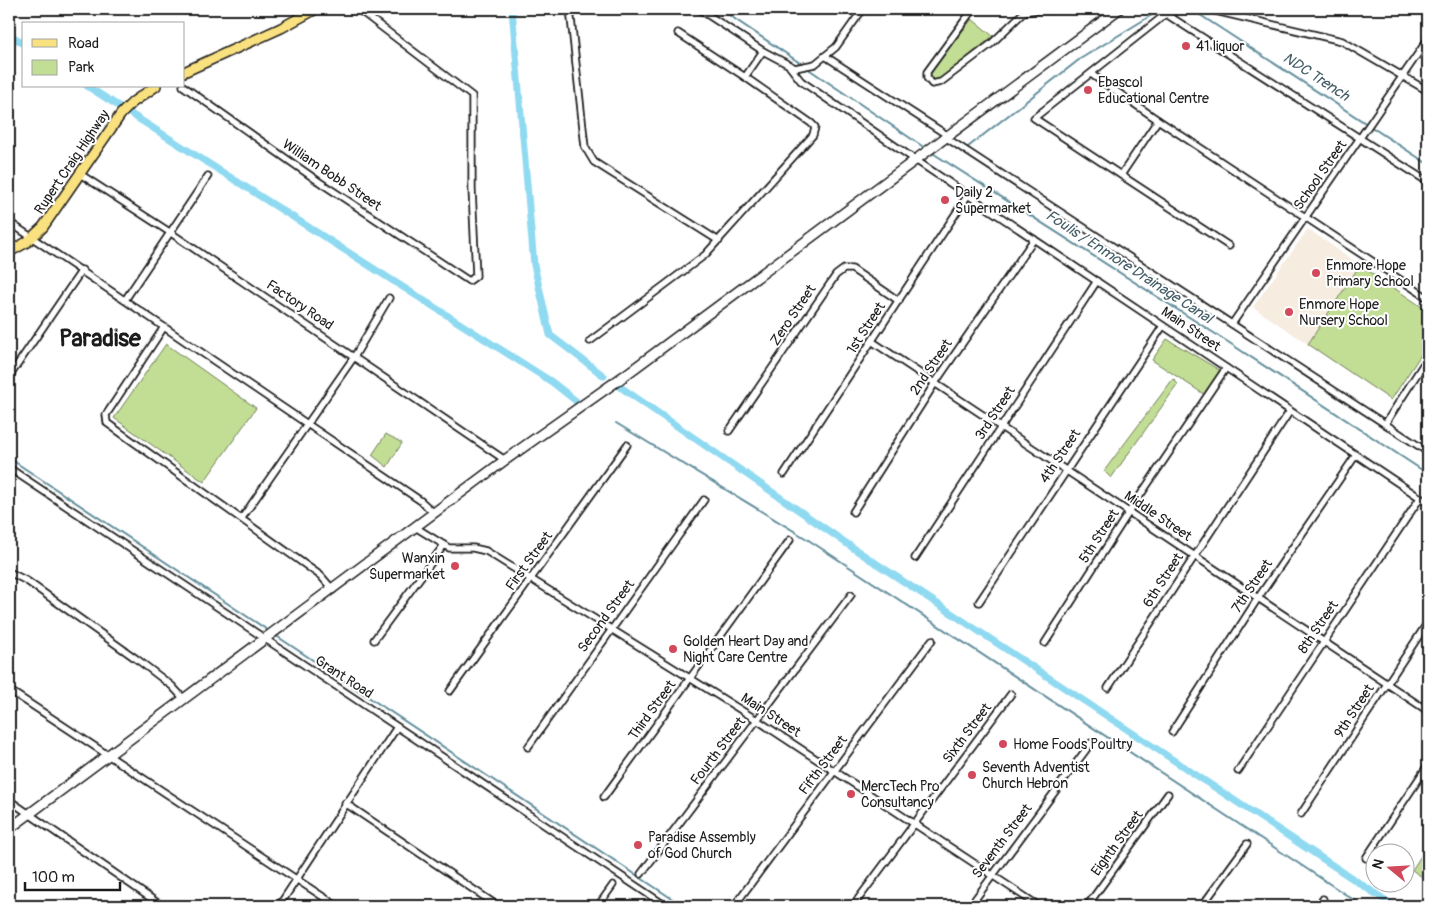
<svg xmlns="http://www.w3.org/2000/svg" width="1437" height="915" viewBox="0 0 1437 915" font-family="Pangolin,sans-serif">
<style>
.built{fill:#f6ecdf}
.green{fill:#c2de95;stroke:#6f7d58}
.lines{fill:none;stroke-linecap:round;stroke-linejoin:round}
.stream{stroke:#628e9c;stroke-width:2}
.canal{stroke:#90daf1;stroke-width:7}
.minor-casing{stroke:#1c1c1c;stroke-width:9}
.secondary-casing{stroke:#1c1c1c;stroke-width:12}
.primary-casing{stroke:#1c1c1c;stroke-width:12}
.minor{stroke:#fff;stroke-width:5.5}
.secondary{stroke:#fff;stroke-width:9}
.primary{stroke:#fae180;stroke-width:9}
.poi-dot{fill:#d1495b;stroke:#fff;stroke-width:2}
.labels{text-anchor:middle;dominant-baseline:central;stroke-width:4;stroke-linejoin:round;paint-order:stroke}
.poi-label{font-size:14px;fill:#1c1c1c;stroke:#fff;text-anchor:start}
.street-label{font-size:14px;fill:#1c1c1c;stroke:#fff}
.water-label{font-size:15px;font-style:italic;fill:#455e67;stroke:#fff}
.town-label{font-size:24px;font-weight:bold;fill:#1c1c1c;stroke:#fff}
</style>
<rect width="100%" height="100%" fill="#fff"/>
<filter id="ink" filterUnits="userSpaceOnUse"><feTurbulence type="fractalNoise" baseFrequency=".02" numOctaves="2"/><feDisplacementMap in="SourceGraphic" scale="10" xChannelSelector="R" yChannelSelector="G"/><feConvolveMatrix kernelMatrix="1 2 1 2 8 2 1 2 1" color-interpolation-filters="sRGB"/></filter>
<g filter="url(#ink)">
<polygon class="built" points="1308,229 1360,265 1308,344 1253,307"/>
<g class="green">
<polygon points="972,19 993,36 939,80 935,80 930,76 930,72"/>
<polygon points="1360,265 1428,311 1428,344 1391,400 1308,344"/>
<polygon points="1167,339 1221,371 1205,395 1152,360"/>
<polygon points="166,344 256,408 204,482 114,418"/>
<polygon points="1173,379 1178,384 1111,478 1104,471"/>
<polygon points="386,434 402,443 387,467 372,455"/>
<polygon points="1428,845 1428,881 1412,870"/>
</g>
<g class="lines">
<g class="stream">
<polyline points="720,9 803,65"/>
<polyline points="1191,9 1428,164"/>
<polyline points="807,68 925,148"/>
<polyline points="968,147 1080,59 1160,10"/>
<polyline points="931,152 1228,342 1428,474"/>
<polyline points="616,423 807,539 1363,906"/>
<polyline points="9,458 269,631"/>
<polyline points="275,635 683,906"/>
</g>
<g class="canal">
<polyline points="512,9 534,265 550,335 604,376"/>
<polyline points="9,34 24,44"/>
<polyline points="87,86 552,382 576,401"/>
<polyline points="619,386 859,552 1394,906"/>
</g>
<g class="minor-casing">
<g id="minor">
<polyline points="570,9 585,147 594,162 719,241"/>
<polyline points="699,9 763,51 795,68 815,64 836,47 863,9"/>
<polyline points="973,9 927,72 927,78 932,84 941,82 991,44 1024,12 1036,10 1082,9"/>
<polyline points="1162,9 1166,14 1428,182"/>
<polyline points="1207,9 1342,41 1428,91"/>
<polyline points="1166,14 1034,118 1229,246"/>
<polyline points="678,33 745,77"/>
<polyline points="825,56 947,135"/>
<polyline points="790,67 801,81 914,159 1428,503"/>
<polyline points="1091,74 1158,120 1428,298"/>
<polyline points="183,86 318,181 469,281 476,276 472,189 472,96 358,9"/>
<polyline points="945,137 1428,452"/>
<polyline points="80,174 171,233 505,460"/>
<polyline points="1121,175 1158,120"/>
<polyline points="9,222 421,501 434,513"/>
<polyline points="125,300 208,176"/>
<polyline points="1232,324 1428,39"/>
<polyline points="164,327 106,415 107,423 321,576 333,590"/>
<polyline points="590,341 705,255 813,135 815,127 811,123 745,77 763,51"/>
<polyline points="873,342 1428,711"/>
<polyline points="9,377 82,270"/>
<polyline points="1385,424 1428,357"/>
<polyline points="729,431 836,275 844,269 852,269 899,301"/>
<polyline points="9,468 666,906"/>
<polyline points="784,474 968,195"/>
<polyline points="853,512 935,383 1034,239"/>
<polyline points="242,518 354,357 389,298"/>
<polyline points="415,527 449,548 473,548 486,551 757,720 1039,906"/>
<polyline points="915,558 1097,281"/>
<polyline points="9,572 27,581 138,660 172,686 184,699"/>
<polyline points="979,602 1163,326"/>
<polyline points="374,640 444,545"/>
<polyline points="1045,643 1129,512 1226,368"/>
<polyline points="1108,688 1290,411"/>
<polyline points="9,690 337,906"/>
<polyline points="450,691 627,445"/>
<polyline points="1172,732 1258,598 1356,455"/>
<polyline points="528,747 704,500"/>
<polyline points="1238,771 1420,498"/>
<polyline points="604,797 790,540"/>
<polyline points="9,800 162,906"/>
<polyline points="345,803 498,906"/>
<polyline points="1301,814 1428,622"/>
<polyline points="1366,858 1428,765"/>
<polyline points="641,874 851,595"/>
<polyline points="279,906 397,727"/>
<polyline points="598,906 613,885"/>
<polyline points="734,906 932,640"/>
<polyline points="853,906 1011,694"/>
<polyline points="970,906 1091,743"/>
<polyline points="1087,906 1168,794"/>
<polyline points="1202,906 1247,844"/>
<polyline points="1318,906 1323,899"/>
</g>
</g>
<g class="secondary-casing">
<polyline id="secondary" points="9,829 505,460 624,376 1119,9"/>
</g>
<g class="primary-casing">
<g id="primary">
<polyline points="184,72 281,28 316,9"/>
<polyline points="9,252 27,242 43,227 121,114 133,102 156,86"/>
</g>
</g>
<use href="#minor" class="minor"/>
<use href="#secondary" class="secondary"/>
<use href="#primary" class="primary"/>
</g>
</g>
<g class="poi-dot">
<circle cx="1186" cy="46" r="5"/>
<circle cx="1088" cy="90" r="5"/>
<circle cx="945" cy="200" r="5"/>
<circle cx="1316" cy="273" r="5"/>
<circle cx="1289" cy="312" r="5"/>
<circle cx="455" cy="566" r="5"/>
<circle cx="673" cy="649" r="5"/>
<circle cx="1003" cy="744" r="5"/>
<circle cx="972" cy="775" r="5"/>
<circle cx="851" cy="794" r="5"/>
<circle cx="638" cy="845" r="5"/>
</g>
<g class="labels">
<g class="poi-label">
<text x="1196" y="46">41 liquor</text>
<text x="1098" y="82">Ebascol<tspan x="1098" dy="16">Educational Centre</tspan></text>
<text x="955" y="192">Daily 2<tspan x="955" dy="16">Supermarket</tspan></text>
<text x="1326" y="265">Enmore Hope<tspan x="1326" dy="16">Primary School</tspan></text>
<text x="1299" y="304">Enmore Hope<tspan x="1299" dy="16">Nursery School</tspan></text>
<text x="445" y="558" text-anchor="end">Wanxin<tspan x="445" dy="16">Supermarket</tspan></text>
<text x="683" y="641">Golden Heart Day and<tspan x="683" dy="16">Night Care Centre</tspan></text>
<text x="1013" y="744">Home Foods Poultry</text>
<text x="982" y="767">Seventh Adventist<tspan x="982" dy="16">Church Hebron</tspan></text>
<text x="861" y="786">MercTech Pro<tspan x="861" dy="16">Consultancy</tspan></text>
<text x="648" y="837">Paradise Assembly<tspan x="648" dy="16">of God Church</tspan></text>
</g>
<g class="street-label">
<text transform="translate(72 162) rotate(-56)">Rupert Craig Highway</text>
<text transform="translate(332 175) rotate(34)">William Bobb Street</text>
<text transform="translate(1320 175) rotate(-55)">School Street</text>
<text transform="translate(300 305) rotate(34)">Factory Road</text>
<text transform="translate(793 315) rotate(-56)">Zero Street</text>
<text transform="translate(866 328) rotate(-57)">1st Street</text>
<text transform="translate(1191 329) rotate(34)">Main Street</text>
<text transform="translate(931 367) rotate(-56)">2nd Street</text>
<text transform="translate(995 413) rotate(-57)">3rd Street</text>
<text transform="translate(1060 456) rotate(-56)">4th Street</text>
<text transform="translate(1158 516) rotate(34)">Middle Street</text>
<text transform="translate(1099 536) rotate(-57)">5th Street</text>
<text transform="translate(529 561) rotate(-54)">First Street</text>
<text transform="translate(1163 580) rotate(-57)">6th Street</text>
<text transform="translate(1252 586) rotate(-56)">7th Street</text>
<text transform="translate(606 616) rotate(-54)">Second Street</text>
<text transform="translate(1318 627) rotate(-56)">8th Street</text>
<text transform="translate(344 677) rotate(33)">Grant Road</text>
<text transform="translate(652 710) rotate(-54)">Third Street</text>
<text transform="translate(1354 711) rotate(-57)">9th Street</text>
<text transform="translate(771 715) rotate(33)">Main Street</text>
<text transform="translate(967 733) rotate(-53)">Sixth Street</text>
<text transform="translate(718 751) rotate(-53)">Fourth Street</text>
<text transform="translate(823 765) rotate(-53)">Fifth Street</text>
<text transform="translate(1002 841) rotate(-53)">Seventh Street</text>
<text transform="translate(1117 843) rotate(-54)">Eighth Street</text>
</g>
<g class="water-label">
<text transform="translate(1316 77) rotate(33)">NDC Trench</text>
<text transform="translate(1129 267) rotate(33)">Foulis / Enmore Drainage Canal</text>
</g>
<g class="town-label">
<text x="100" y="338">Paradise</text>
</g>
</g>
<rect width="1437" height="915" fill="none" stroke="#fff" stroke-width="30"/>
<rect x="15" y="15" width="1407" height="885" fill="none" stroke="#1c1c1c" stroke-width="2" filter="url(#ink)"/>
<rect x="22" y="22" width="162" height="65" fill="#ffffff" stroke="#a4a4a4"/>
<rect x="32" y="39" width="25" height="8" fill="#fae180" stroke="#a4a4a4"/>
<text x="68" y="48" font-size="15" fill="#1c1c1c">Road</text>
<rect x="32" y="60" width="25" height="15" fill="#c2de95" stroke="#a4a4a4"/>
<text x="68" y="72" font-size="15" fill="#1c1c1c">Park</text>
<g transform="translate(1390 868) rotate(288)"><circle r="24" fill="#ffffff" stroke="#a4a4a4"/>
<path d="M0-4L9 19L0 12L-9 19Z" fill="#d1495b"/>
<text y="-8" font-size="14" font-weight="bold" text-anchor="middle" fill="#1c1c1c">N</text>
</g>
<path d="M25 882v8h95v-8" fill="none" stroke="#1c1c1c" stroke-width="2.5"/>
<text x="32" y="882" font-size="15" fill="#1c1c1c" stroke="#ffffff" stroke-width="4" paint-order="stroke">100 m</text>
</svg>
